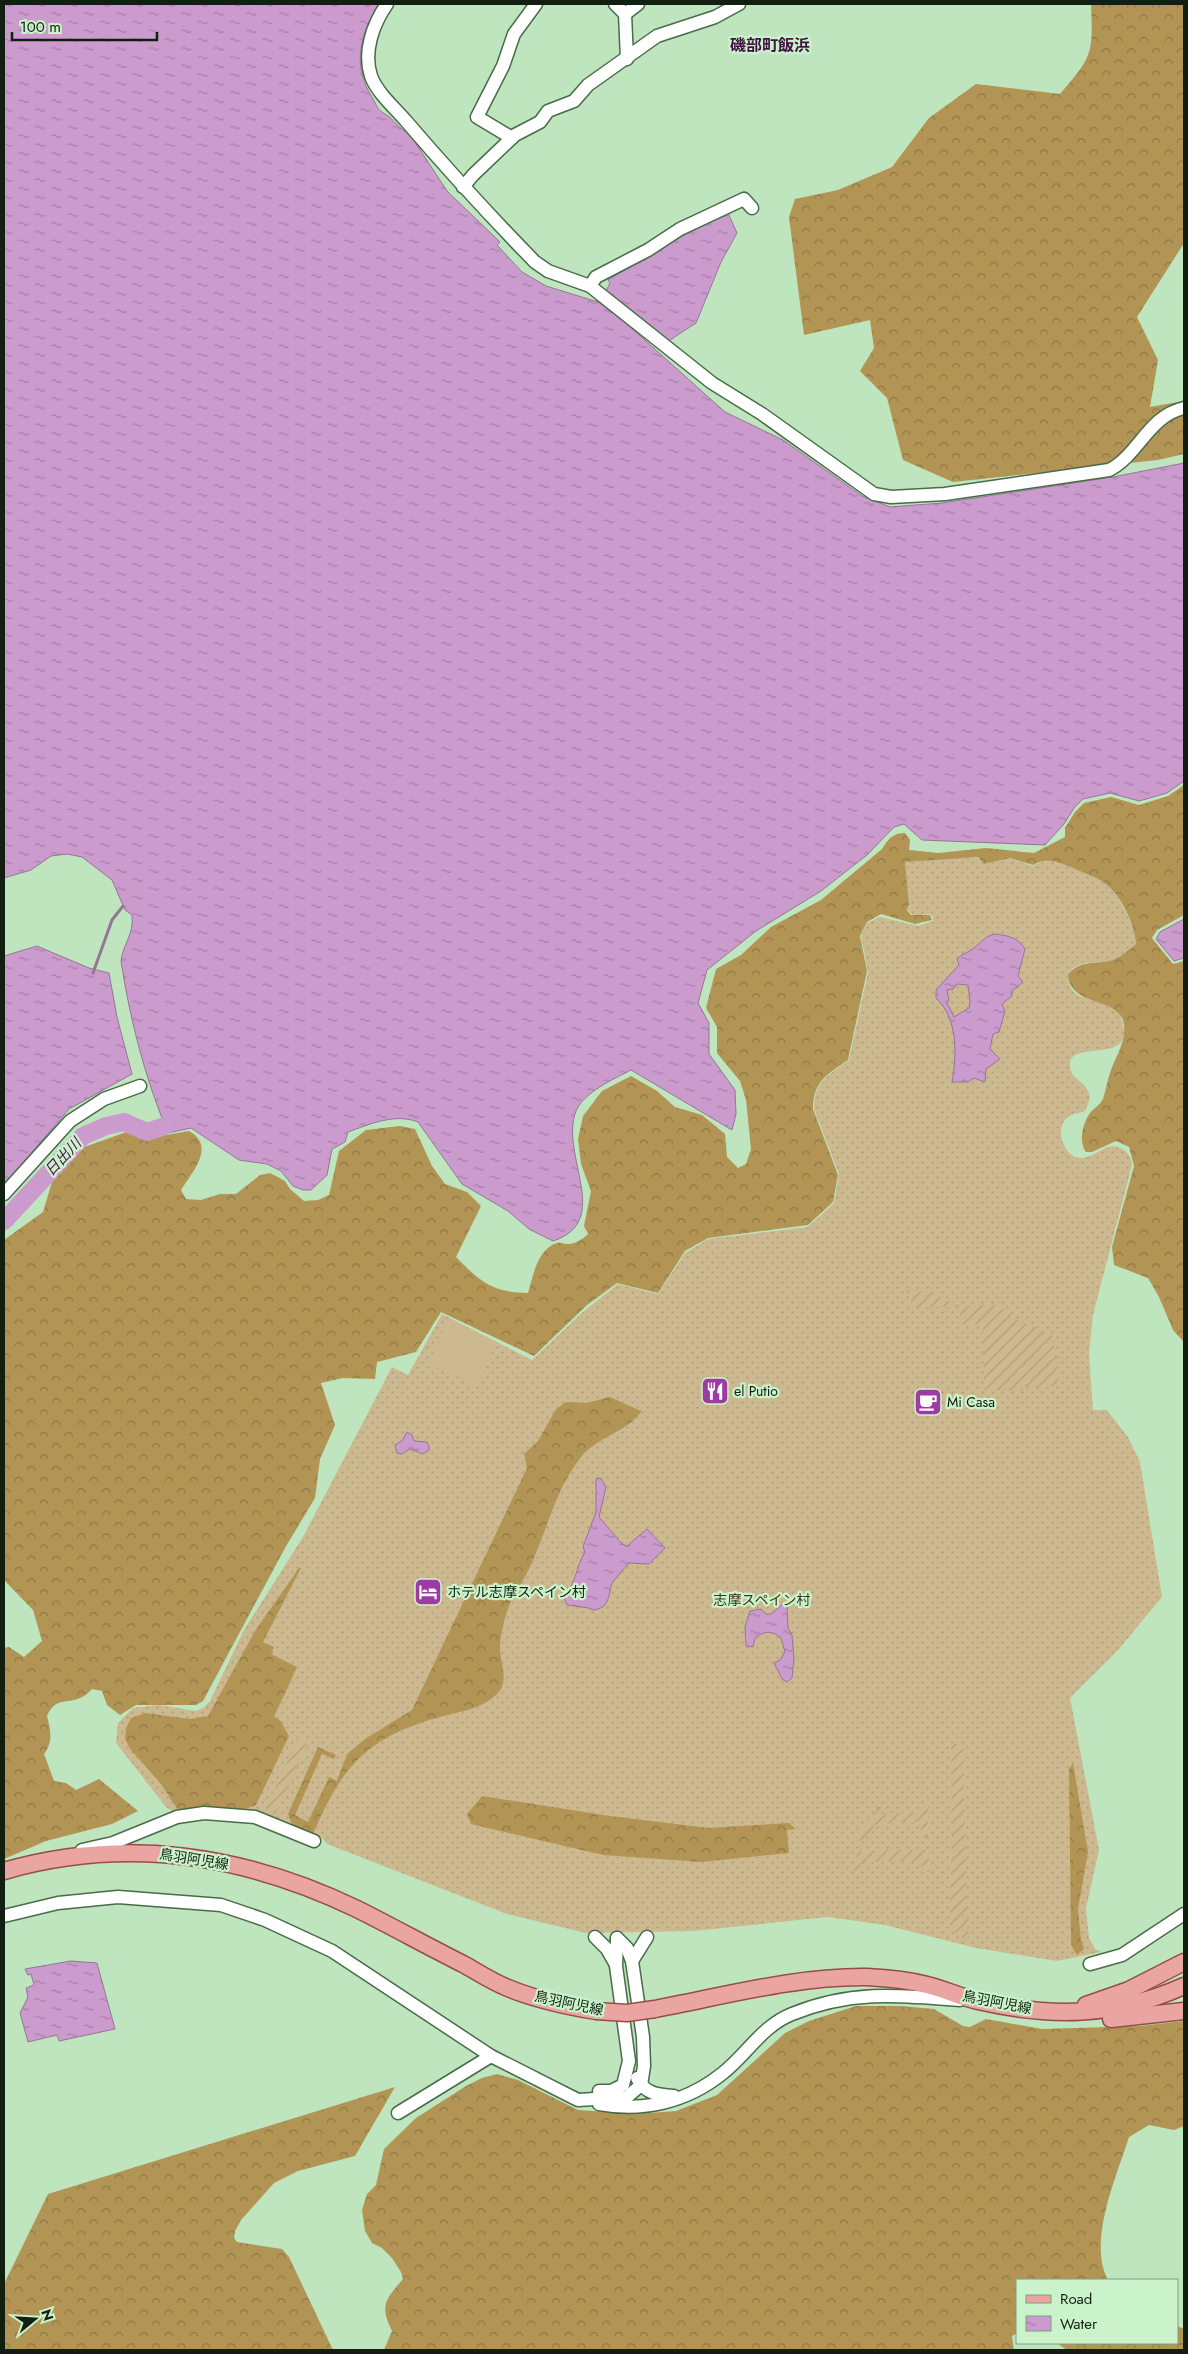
<svg xmlns="http://www.w3.org/2000/svg" width="1188" height="2354" viewBox="0 0 1188 2354" font-family="Jost,'Noto Sans JP',sans-serif">
<style>
.grass{fill:url(#grass-dots)}
.forest{fill:url(#forest-crowns)}
.garden{fill:url(#garden-furrows)}
.pitch{fill:#cdb990}
.water{fill:url(#water-ripples);stroke:#947695;fill-rule:evenodd}
.lines{fill:none;stroke-linecap:round;stroke-linejoin:round}
.stream{stroke:#947695;stroke-width:3}
.river{stroke:#cc9bce;stroke-width:18}
.minor-casing{stroke:#486b48;stroke-width:15}
.major-casing{stroke:#954e46;stroke-width:19}
.minor{stroke:#fff;stroke-width:12}
.major{stroke:#eaa4a1;stroke-width:16}
.major-bridge-casing{stroke:#954e46;stroke-width:19;stroke-linecap:butt}
.major-bridge{stroke:#eaa4a1;stroke-width:16}
.labels{text-anchor:middle;dominant-baseline:central;stroke-width:4.5;stroke-linejoin:round;paint-order:stroke}
.poi-label{font-size:14px;fill:#111f11;stroke:#cbf3cb;text-anchor:start}
.park-label{font-size:14px;fill:#413417;stroke:#cbf3cb}
.street-label{font-size:14px;fill:#111f11;stroke:#cbf3cb}
.water-label{font-size:15px;font-style:italic;fill:#4c1150;stroke:#cbf3cb}
.quarter-label{font-size:16px;font-weight:bold;fill:#411244;stroke:#cbf3cb}
</style>
<defs>
<pattern id="grass-dots" width="8" height="8" patternUnits="userSpaceOnUse" patternTransform="scale(1.25)"><rect width="8" height="8" fill="#cdb990"/><path d="M2 2h.1M6 6h.1" fill="none" stroke="#af9f7b" stroke-width="1.8" stroke-linecap="round"/></pattern>
<pattern id="forest-crowns" width="20" height="18" patternUnits="userSpaceOnUse" patternTransform="scale(1.25)"><rect width="20" height="18" fill="#b29455"/><path d="M2 6a3 3 0 1 1 6 0M12 15a3 3 0 1 1 6 0" fill="none" stroke="#8f7845"/></pattern>
<pattern id="garden-furrows" width="10" height="10" patternUnits="userSpaceOnUse" patternTransform="scale(1.25)"><rect width="10" height="10" fill="#cdb990"/><path d="M-1 1l2-2M0 10L10 0M9 11l2-2" fill="none" stroke="#af9f7b"/></pattern>
<pattern id="water-ripples" width="26" height="14" patternUnits="userSpaceOnUse" patternTransform="scale(1.25)"><rect width="26" height="14" fill="#cc9bce"/><path d="M2 4q2-2 4 0t4 0M15 11q2-2 4 0t4 0" fill="none" stroke="#a47ea6"/></pattern>
</defs>
<rect width="100%" height="100%" fill="#bee5be"/>
<path class="grass" d="M961,857L978,858L984,864L1010,858L1033,866C1048,857 1057,862 1073,868C1081,872 1090,875 1098,879C1118,890 1134,922 1136,944C1129,950 1122,956 1113,960C1096,965 1082,958 1068,973C1068,1001 1086,995 1105,1005C1110,1007 1115,1010 1119,1013C1144,1071 1066,1035 1070,1067C1071,1081 1088,1080 1090,1098L1086,1110C1080,1114 1073,1113 1068,1117C1054,1127 1063,1156 1079,1158C1095,1160 1106,1139 1122,1149C1129,1153 1131,1158 1132,1165L1093,1315L1089,1354L1093,1410H1107L1128,1437L1140,1462L1162,1597L1119,1649L1070,1698L1099,1850L1086,1908L1089,1938L1095,1949L1101,1952L1057,1961L976,1948L885,1925L828,1917L693,1931L586,1933L507,1914L327,1844L322,1838L308,1837L255,1811L177,1814L166,1807L116,1743L118,1723L133,1708L159,1705L196,1711L203,1708L210,1701L244,1630L303,1537L392,1367L408,1375L442,1314L532,1360L583,1312L618,1284L658,1294L685,1253L708,1239L808,1227L834,1203L839,1174L814,1109C814,1081 829,1075 849,1060L868,972L861,936L867,923L880,917L918,926L933,921V917L930,914L914,916L908,910L909,904L905,862Z"/>
<g class="forest">
<path d="M1091,4H1184V243L1137,317L1158,360L1150,407L1184,401V454L1158,460L953,482L903,460L887,398L860,371L874,348L870,320L804,335L789,217L795,199L838,190L892,167L929,118L976,84L1060,94C1093,56 1093,53 1091,4Z"/>
<path d="M1184,785V915L1157,930L1152,938L1173,964L1184,961V1342L1173,1330L1159,1297L1148,1278L1114,1265L1112,1247L1134,1166L1129,1147L1116,1141L1092,1152H1086C1078,1141 1083,1123 1090,1113C1094,1108 1100,1105 1103,1099C1106,1090 1107,1081 1110,1073C1114,1060 1123,1047 1124,1033C1129,993 1069,1011 1068,974C1082,959 1096,965 1113,960C1122,956 1129,950 1136,944C1134,921 1119,890 1098,879C1090,875 1081,872 1073,868C1057,862 1048,857 1033,865L1010,858L984,864L978,857L905,862L909,904L907,910L911,915H930L932,920L915,924L881,914L867,922L860,936L867,971L848,1060C828,1074 813,1081 813,1109L838,1175L833,1202L808,1225L708,1238L685,1251L658,1293L617,1283L587,1305L534,1356L441,1312L416,1352L377,1362L375,1379L343,1378L321,1383L335,1425L320,1459L315,1498L285,1548L203,1701L196,1705H136L120,1715L107,1705L102,1691L92,1689C89,1692 86,1695 82,1697C67,1705 56,1696 47,1716C51,1731 53,1742 44,1754L54,1781L66,1783L76,1790L99,1779L138,1811L112,1824L46,1841L4,1859V1648L9,1647L24,1657L42,1641L33,1610L4,1580V1240L43,1212L52,1182L82,1148L129,1131L150,1138L189,1131C216,1146 193,1171 181,1190L186,1199L201,1200L220,1194H236L260,1175L270,1173L285,1181L290,1189L304,1201L318,1200L329,1195L339,1151L366,1130L400,1126L415,1129L432,1166L445,1184L467,1192L481,1206L456,1257C481,1282 491,1292 528,1293C533,1277 537,1249 557,1243C561,1242 564,1244 568,1244C575,1244 583,1239 588,1234L584,1226L591,1191L581,1164L578,1139L583,1116L602,1091L631,1076L657,1091L675,1107L702,1115L725,1134L727,1157L738,1168L746,1164L751,1149L746,1100L740,1081L717,1053V1027L706,1008L716,969L741,955L771,927L821,900L882,849C888,839 893,833 905,833L910,840L909,850L938,853L986,848L1034,853L1065,837V828L1075,812L1084,803L1111,797L1139,805L1168,796Z"/>
<path d="M610,1397L641,1411C632,1429 596,1438 582,1456C554,1489 546,1537 526,1575C522,1583 515,1590 512,1598C506,1613 501,1629 500,1645C499,1661 510,1680 498,1693C482,1709 462,1711 440,1717C367,1737 342,1766 313,1834L294,1828L288,1814L318,1747L336,1755L334,1759L322,1754L295,1815L308,1822L329,1777L337,1781L347,1754L365,1739L412,1710L527,1468L524,1454L538,1441L556,1409L566,1402L586,1403Z"/>
<polygon points="299,1568 301,1568 263,1642 274,1647 271,1654 297,1667 274,1717 280,1720 289,1736 256,1805 239,1811 203,1808 178,1810 161,1784 131,1750 125,1739 126,1728 131,1718 145,1713 190,1719 208,1716 255,1631"/>
<polygon points="1073,1763 1088,1852 1078,1909 1081,1940 1084,1949 1077,1955 1071,1945 1069,1769"/>
<polygon points="482,1796 610,1816 709,1828 789,1823 796,1829 787,1830 789,1853 701,1862 603,1855 471,1824 467,1814"/>
<path d="M856,2006H900L934,2009L963,2026L970,2027L986,2019L1042,2029L1140,2026L1184,2021V2126L1174,2130L1149,2125L1129,2137C1117,2175 1087,2242 1108,2280H1017V2333L1012,2336L1014,2350H384L392,2331C379,2305 386,2299 403,2279L401,2272L392,2258L382,2248L372,2243L365,2231L362,2210L367,2194L376,2185L384,2149L416,2118L466,2086L482,2078L497,2074L518,2080L578,2110L636,2114L676,2111L717,2095L785,2033L809,2021Z"/>
<polygon points="395,2087 355,2156 298,2171 274,2183 241,2220 235,2231 234,2238 237,2242 282,2249 289,2257 333,2350 4,2350 4,2284 48,2194"/>
<polygon points="1177,2326 1184,2329 1184,2350 1067,2350 1057,2343 1177,2343"/>
</g>
<g class="garden">
<polygon points="905,1290 929,1292 956,1304 972,1306 993,1304 1011,1313 1010,1317 1051,1334 1058,1362 1059,1386 1023,1387 1023,1391 984,1390 983,1324 960,1324 960,1307 908,1307 912,1302"/>
<polygon points="301,1738 305,1739 307,1746 276,1813 270,1816 266,1814 266,1808 297,1741"/>
<polygon points="951,1743 963,1746 968,1942 952,1931 950,1924 952,1833"/>
<polygon points="880,1806 883,1809 881,1814 919,1812 919,1807 928,1806 928,1835 926,1838 922,1838 920,1822 876,1824 863,1840 860,1841 857,1839 858,1834"/>
<path d="M929,1850V1872H921L920,1861L861,1862L859,1872L855,1873C850,1866 856,1857 859,1851Z"/>
</g>
<polygon class="pitch" points="449,1319 497,1342 477,1386 428,1363"/>
<g class="water">
<path d="M4,4H379C359,36 352,66 373,99C380,111 376,108 388,116C396,122 399,129 409,133L447,191L500,242L497,245L522,272L546,286L598,302L618,316L725,412L783,440L862,496L890,507L942,503L1113,477L1184,463V781L1167,793L1139,801L1110,793L1083,799L1074,808L1064,824L1045,845L922,840L904,824L894,827L867,855L821,891L756,931L707,970L698,1003L709,1023V1054L735,1090L736,1114L732,1130L631,1070C614,1079 584,1092 576,1111C559,1155 614,1221 553,1241L529,1229L508,1211L462,1184L418,1122C395,1113 370,1124 348,1132L345,1142L332,1149L327,1175L311,1190H303L293,1186L281,1171L267,1164L239,1160L191,1128L168,1133C145,1078 130,1020 121,961C123,943 134,936 132,915L125,910L112,880L82,857L67,854L51,856L31,870L4,878Z"/>
<polygon points="728,213 737,233 721,262 696,323 667,342 606,291 610,283 608,280 677,239"/>
<polygon points="1184,919 1184,958 1174,961 1156,939 1160,932"/>
<path d="M996,934C1008,936 1018,937 1025,949L1018,976L1023,982L1011,992L1012,996L1002,1004L1005,1011L999,1032L993,1034L990,1049L1000,1059L986,1069L985,1082L974,1078L968,1082H952C957,1055 958,1018 936,998V990L959,965L957,959C962,954 965,954 971,950C981,944 983,936 996,934ZM957,984L968,985L970,1002L969,1008L954,1017L947,1003L949,1000L947,990L953,989Z"/>
<polygon points="37,946 89,968 109,973 117,1017 132,1074 69,1109 4,1185 4,956"/>
<polygon points="407,1432 412,1435 414,1441 427,1442 429,1447 429,1450 423,1454 410,1449 402,1454 397,1453 395,1445 402,1441"/>
<path d="M601,1478L606,1487L599,1517L622,1544L627,1546L647,1529L665,1548L649,1564L629,1563C624,1569 617,1576 613,1582C607,1593 612,1608 593,1610L589,1608L567,1605L563,1596C576,1586 576,1566 585,1552L583,1547L596,1512V1479Z"/>
<path d="M783,1604L787,1607L788,1628L792,1635L794,1659L792,1678L787,1682L782,1679L774,1663L780,1660L785,1652L781,1638C772,1630 764,1631 755,1638L753,1647L746,1646L745,1627L750,1611L761,1609L766,1614H771Z"/>
<polygon points="71,1961 97,1963 115,2029 59,2041 57,2035 28,2042 20,2013 28,1997 26,1988 34,1985 31,1974 28,1975 25,1969"/>
</g>
<g class="lines">
<polyline class="stream" points="93,973 112,920 123,906"/>
<polyline class="river" points="4,1221 83,1136 106,1126 124,1122 147,1132 165,1126"/>
<g class="minor-casing">
<g id="minor">
<path d="M387,4C373,24 363,52 371,76C377,93 395,108 406,121C448,170 490,216 535,262L548,271L590,286L712,383L762,414L874,494L891,497L945,494L1109,470C1138,456 1148,416 1184,408"/>
<polyline points="615,4 625,14 627,59"/>
<polyline points="625,14 638,4"/>
<polyline points="512,138 477,117 503,66 514,34 536,4"/>
<polyline points="463,187 473,175 515,135 540,122 548,111 574,101 588,85 657,36 715,17 739,4"/>
<polyline points="590,286 596,277 648,250 680,229 744,199 752,208"/>
<polyline points="4,1194 70,1121 104,1099 140,1086"/>
<polyline points="82,1850 113,1843 177,1817 204,1813 255,1817 314,1841"/>
<polyline points="4,1916 58,1903 118,1897 221,1905 265,1920 332,1951 491,2056 578,2100 627,2097 641,2085 644,2066 643,2037 632,1961 627,1948 617,1938"/>
<polyline points="595,1937 607,1949 615,1963"/>
<polyline points="632,1961 647,1937"/>
<polyline points="1090,1964 1122,1955 1184,1914"/>
<path d="M637,2078C645,2094 658,2095 674,2096"/>
<polyline points="599,2091 611,2091 623,2085 629,2061 616,1966 617,1938"/>
<path d="M599,2104C644,2112 687,2102 723,2073C747,2054 762,2026 792,2014C851,1990 899,1995 960,2000"/>
<polyline points="398,2113 491,2056"/>
</g>
</g>
<g class="major-casing">
<g id="major">
<path d="M4,1871C125,1836 245,1855 357,1909C393,1927 429,1947 465,1965C479,1973 493,1982 508,1988C537,2000 566,2006 596,2011"/>
<polyline points="1086,2005 1129,1990 1184,1962"/>
<path d="M655,2009C724,1996 797,1976 867,1977C887,1978 908,1980 927,1985C944,1989 960,1997 978,2001C1052,2018 1114,2017 1184,1986"/>
<polyline points="1111,2019 1184,2011"/>
</g>
</g>
<use href="#minor" class="minor"/>
<use href="#major" class="major"/>
<g class="major-bridge-casing">
<polyline id="major-bridge" points="596,2011 627,2013 655,2009"/>
</g>
<use href="#major-bridge" class="major-bridge"/>
</g>
<defs>
<g id="restaurant-square" transform="scale(1.4375)"><rect x="-9" y="-9" width="18" height="18" rx="4" fill="#9c3ba3" stroke="#cbf3cb"/><path d="M-5-6h1v4h1v-4h1v4h1v-4h1v5L-1.5 .5V6h-2V.5L-5-1ZM5-6V6H3V1.5H1.5Q1.5-4 5-6Z" fill="#fff"/></g>
<g id="cafe-square" transform="scale(1.4375)"><rect x="-9" y="-9" width="18" height="18" rx="4" fill="#9c3ba3" stroke="#cbf3cb"/><path d="M-5.5-4.5H6V0H3Q3 3.5 0 3.5H-2.5Q-5.5 3.5-5.5 0ZM3-3.2v2h1.7v-2ZM-6 4.5H4V6H-6Z" fill="#fff"/></g>
<g id="hotel-square" transform="scale(1.4375)"><rect x="-9" y="-9" width="18" height="18" rx="4" fill="#9c3ba3" stroke="#cbf3cb"/><path d="M-6-4.5h1.5V1H6V5H4.5V3h-9V5H-6ZM-4 0a1.8 1.8 0 1 1 3.6 0ZM.5 0V-2.5h3Q6-2.5 6 0Z" fill="#fff"/></g>
</defs>
<g fill-rule="evenodd">
<use href="#restaurant-square" x="715" y="1391"/>
<use href="#cafe-square" x="928" y="1402"/>
<use href="#hotel-square" x="428" y="1592"/>
</g>
<g class="labels">
<g class="poi-label">
<text x="734" y="1391">el Putio</text>
<text x="947" y="1402">Mi Casa</text>
<text x="447" y="1592">ホテル志摩スペイン村</text>
</g>
<g class="park-label">
<text x="762" y="1600">志摩スペイン村</text>
</g>
<g class="street-label">
<text transform="translate(194 1859) rotate(9)">鳥羽阿児線</text>
<text transform="translate(997 2002) rotate(11)">鳥羽阿児線</text>
<text transform="translate(569 2003) rotate(12)">鳥羽阿児線</text>
</g>
<g class="water-label">
<text transform="translate(63 1157) rotate(-47)">日出川</text>
</g>
<g class="quarter-label">
<text x="770" y="45">磯部町飯浜</text>
</g>
</g>
<rect width="1188" height="2354" fill="none" stroke="#111f11" stroke-width="10"/>
<rect x="1016" y="2279" width="162" height="65" fill="#cbf3cb" stroke="#819e81"/>
<rect x="1026" y="2295" width="25" height="8" fill="#eaa4a1" stroke="#819e81"/>
<text x="1060" y="2304" font-size="15" fill="#111f11">Road</text>
<rect x="1026" y="2316" width="25" height="15" fill="url(#water-ripples)" stroke="#819e81"/>
<text x="1060" y="2329" font-size="15" fill="#111f11">Water</text>
<g transform="translate(35 2319) rotate(72)" stroke="#cbf3cb" stroke-width="4" paint-order="stroke">
<path d="M0-4L9 19L0 12L-9 19Z" fill="#111f11"/>
<text y="-8" font-size="14" font-weight="bold" text-anchor="middle" fill="#111f11">N</text>
</g>
<path d="M12 32v8h145v-8" fill="none" stroke="#111f11" stroke-width="2.5"/>
<text x="20" y="32" font-size="15" fill="#111f11" stroke="#cbf3cb" stroke-width="4" paint-order="stroke">100 m</text>
</svg>
